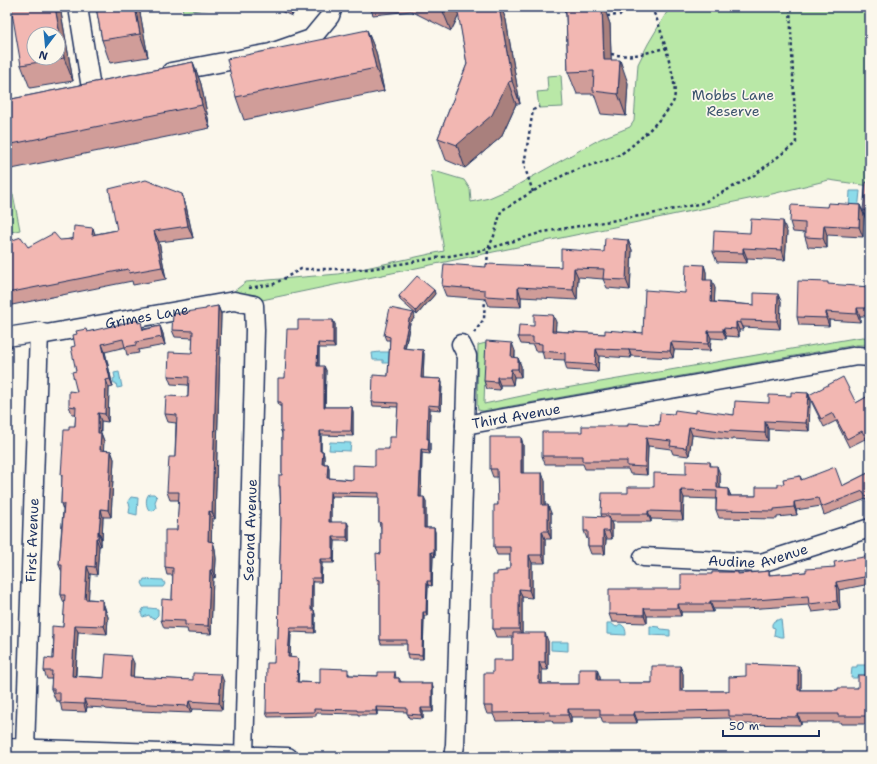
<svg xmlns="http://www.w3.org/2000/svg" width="877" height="764" viewBox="0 0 877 764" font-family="'Shantell Sans',sans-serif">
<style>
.green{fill:#b9e8a7;stroke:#6a8c82}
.water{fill:#8cdbea;stroke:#5f96b2}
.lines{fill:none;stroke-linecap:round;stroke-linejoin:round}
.minor-casing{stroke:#1b2f5e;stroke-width:21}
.path{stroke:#1b2f5e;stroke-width:2.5;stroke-dasharray:3 3;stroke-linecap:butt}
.minor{stroke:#fbf7ec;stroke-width:18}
.wall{fill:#d09d99;stroke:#1b2f5e}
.shaded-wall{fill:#a9807d;stroke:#1b2f5e}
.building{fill:#f2b7b2;stroke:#1b2f5e;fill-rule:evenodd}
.labels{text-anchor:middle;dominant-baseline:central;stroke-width:3.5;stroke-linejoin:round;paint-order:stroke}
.park-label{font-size:14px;fill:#3b546d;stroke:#fbf7ec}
.street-label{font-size:14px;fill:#1b2f5e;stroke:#fbf7ec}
</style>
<rect width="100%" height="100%" fill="#fbf7ec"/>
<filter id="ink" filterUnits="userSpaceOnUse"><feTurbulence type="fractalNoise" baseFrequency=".025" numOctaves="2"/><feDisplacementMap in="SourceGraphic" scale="8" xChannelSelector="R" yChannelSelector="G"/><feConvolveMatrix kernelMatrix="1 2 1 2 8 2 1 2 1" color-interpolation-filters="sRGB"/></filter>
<g filter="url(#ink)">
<g class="green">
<polygon points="182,7 213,7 213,8 183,12"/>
<path d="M670,7H870V186L829,180L768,195L262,300C256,292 251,296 243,295C240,295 237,293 233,292L246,282L338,274L444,251L431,171H434L464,180L470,189L471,202L489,198L512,188L600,139L630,127L634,121L638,64L648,44Z"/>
<polygon points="561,75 563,107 539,108 537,92 548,91 547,76"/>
<polygon points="13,194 20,230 7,233 7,195"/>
<polygon points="863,337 870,338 870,345 856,345 483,411 478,410 477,405 478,345 486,343 484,404 531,394 855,338"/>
</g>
<g class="water">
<polygon points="850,191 860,191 858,211 849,210"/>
<polygon points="380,352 390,352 390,363 383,363 383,360 373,360 372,353"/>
<polygon points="119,372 122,387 117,388 116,383 114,383 113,379 115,378 114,373"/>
<polygon points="330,442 351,443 350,451 329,450"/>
<path d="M149,494H154L157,497L155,502L156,508L153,511L149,510C146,507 145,498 149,494Z"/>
<polygon points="131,497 138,498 137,515 129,513 130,506 128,501"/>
<polygon points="144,579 163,580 165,584 163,587 144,587 142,583"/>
<polygon points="144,608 149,608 158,609 158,615 154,619 151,618 149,615 143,617 141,614 143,609"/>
<polygon points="781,619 783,637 780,637 774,635 775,628 772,627 772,624 774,621"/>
<path d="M607,623H611L616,627L620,624C625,626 626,630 626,635L607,634Z"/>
<polygon points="650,626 659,627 661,629 670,630 670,636 650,635"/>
<polygon points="551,642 568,642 568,651 551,650"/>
<polygon points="857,665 870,665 870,676 857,676 857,678 851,678 852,667 857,667"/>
</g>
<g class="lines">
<g class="minor-casing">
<g id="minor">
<polyline points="78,7 91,88"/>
<polyline points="171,72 271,53 311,39 330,16 333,7"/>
<path id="s1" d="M7,337L39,332L46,334L234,301L254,305L255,330L244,756"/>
<path id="s2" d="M465,425L857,356L870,357"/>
<path id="s3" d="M643,557L761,563L870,528"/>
<polyline points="7,748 288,757"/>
<path id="s4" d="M25,749L39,332"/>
<polyline points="453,757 455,745 465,425 467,356 461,344"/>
</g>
</g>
<g class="path">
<polyline points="607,16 619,15 639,7"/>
<path d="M611,54C632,58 645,53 665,48"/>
<polyline points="533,192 524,165 533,110 539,107"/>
<path d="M487,266L488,249L494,236L501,211C526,195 551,180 578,169C592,164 606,162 619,155C630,150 671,111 674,100C677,87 670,65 667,52C662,37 659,19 650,7"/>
<polyline points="249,288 274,284 301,269 369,269 467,253 488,249 543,232 646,215 703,203 753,176 796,143 790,7"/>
<polyline points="474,333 484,319 485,297"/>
</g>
<use href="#minor" class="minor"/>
</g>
<g class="wall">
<polygon points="60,7 73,81 30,88 21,65"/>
<polygon points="96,7 139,7 148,57 110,63 102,40"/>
<polygon points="271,7 296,7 292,16"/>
<polygon points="370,7 501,7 506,20 520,104 516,104 501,137 465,168 446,160 438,138 467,64 459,15 451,31 411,11 373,15"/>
<polygon points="563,7 604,7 610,24 611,60 628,83 626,116 601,114 594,94 577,94 568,72 566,15"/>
<polygon points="367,30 376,52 384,91 244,120 236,97"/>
<polygon points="193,62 201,84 210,128 7,170 7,100"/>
<polygon points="870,183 870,219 866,218 863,210"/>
<polygon points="182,194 186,206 193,238 159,242 166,279 133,285 132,281 7,306 7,242 28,247 117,230"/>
<polygon points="860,205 864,215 863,237 827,235 827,248 808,247 805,237 805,233 793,232 790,222 827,207"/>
<polygon points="787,232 785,260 747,258 747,263 717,262 713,252 750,233"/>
<polygon points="628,240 632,250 630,290 607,288 603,279 578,277 577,300 521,297 521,307 489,306 486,299 446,296 442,286 486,267 561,267 604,252"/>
<polygon points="704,265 706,272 706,280 715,288 714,302 754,305 781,301 780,329 743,327 743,330 739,330 739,337 726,336 726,339 711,338 710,351 674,350 673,358 631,356 631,358 599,356 598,372 567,370 565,363 565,360 544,359 542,351 535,351 533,345 521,344 518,337 534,326 556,322 555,331 605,334 643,333 685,293"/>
<polygon points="829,285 870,287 870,316 860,316 860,322 829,320 829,326 799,325 797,317"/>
<polygon points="434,290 435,294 417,315 400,300 399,296"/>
<polygon points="218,306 221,314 215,519 212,519 211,542 213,542 215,549 216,559 215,578 213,577 211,634 188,633 187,629 164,628 161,620 172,600 173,575 167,575 165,567 177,530 179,500 170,500 167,492 175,457 176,423 168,422 165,414 188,397 188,385 171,384 168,376 192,353 193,338 175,337 172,330 206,309"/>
<polygon points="415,317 410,323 405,349 423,350 424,354 423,378 441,379 442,383 441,410 430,409 429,439 430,443 430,454 422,453 421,497 426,501 426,528 434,528 435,532 435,557 433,556 432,586 428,585 427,616 424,616 423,659 408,659 407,654 407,644 381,644 380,640 380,584 378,584 377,579 381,554 381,527 380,527 379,522 379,497 331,496 331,522 349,526 349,541 335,541 334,563 322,563 321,582 313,582 313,610 315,614 315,633 291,632 290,657 299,662 298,682 320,683 349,673 349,675 378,676 395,672 396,678 399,678 401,682 422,684 432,684 433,688 433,712 423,712 423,719 409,718 407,712 377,711 377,715 358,715 358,714 316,713 316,716 268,717 266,713 278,639 281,518 280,489 279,486 282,475 282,434 281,431 281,406 279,406 278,402 285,378 298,329 335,324 335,348 319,348 319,366 326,370 325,407 352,407 353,412 353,436 321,435 321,451 323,451 324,456 324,464 328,464 329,468 329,478 353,480 375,466 389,449 396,437 398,407 373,406 372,402 388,376 390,340 386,340 384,335"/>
<polygon points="138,323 144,329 160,326 163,334 165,345 138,350 139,353 127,355 125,347 105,352 113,387 109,388 108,422 101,421 101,433 104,441 103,450 111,451 114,459 111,517 103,517 102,539 101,539 101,546 99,546 97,575 90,574 88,599 102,600 108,617 107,634 78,632 76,676 104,678 134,663 133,677 224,682 222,710 192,709 191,713 115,710 106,709 105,708 87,707 86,712 62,711 60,701 56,701 51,689 52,679 47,679 44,671 53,659 54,642 52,636 63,627 65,603 64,603 61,595 62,572 59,565 63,510 61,504 62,477 61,475 69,430 75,426 76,414 72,414 69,406 77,392 75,346 87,332"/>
<polygon points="515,351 515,358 518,358 521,366 521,377 514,377 513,385 500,385 500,390 487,389 484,381"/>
<polygon points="7,352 10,365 7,366"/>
<polygon points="808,393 810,401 809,431 768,429 768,441 732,439 732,440 692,435 689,456 673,454 671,449 648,446 647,475 630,474 628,469 585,469 583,464 545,464 542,456 582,432 628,426 659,425 674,414 696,413 734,415 769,403 791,396"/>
<polygon points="809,395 856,403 870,395 870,449 865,439 849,447 836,421 824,427 812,403"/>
<polygon points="521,437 523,445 523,473 545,481 545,505 551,513 551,539 545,539 545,563 532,563 532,598 522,597 522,633 548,641 548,670 542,670 542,684 579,684 600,677 600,680 620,683 652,683 680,666 683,674 683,691 729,691 746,676 801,674 801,690 838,690 858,688 870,675 870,724 841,724 840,722 801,722 801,725 732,724 730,718 637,720 637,723 603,723 601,717 571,717 571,723 553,723 552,720 496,721 493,714 487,714 484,706 493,673 513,660 513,637 496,637 493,629 497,575 506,571 510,569 510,555 497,555 494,547 498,505 498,477 493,477 490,469"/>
<polygon points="710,462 711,466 720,474 720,488 728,489 731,496 756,496 778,487 800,476 802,480 842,486 870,472 870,504 869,505 866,499 824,515 821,506 796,510 797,515 777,517 777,519 719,518 716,510 716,499 684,498 683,520 651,519 651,522 611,522 612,525 612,539 606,539 605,554 591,554 588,546 588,539 587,539 584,531 602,517 601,514 628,493 654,487 686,474"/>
<polygon points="870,556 870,584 839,590 840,609 812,612 809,605 746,609 713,609 713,612 681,612 681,616 647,616 647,623 612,622 609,614 681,589 712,574 739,574 769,571 770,575 806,572 835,567"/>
</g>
<g class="shaded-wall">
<polygon points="55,7 60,7 73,81 64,58"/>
<polygon points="135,7 139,7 148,57 140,34"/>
<polygon points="289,7 296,7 292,16"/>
<polygon points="443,7 463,7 451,31 442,9"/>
<polygon points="499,7 501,7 506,20 520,104 512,81"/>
<polygon points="602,7 604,7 610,24 612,82 604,60"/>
<polygon points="367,30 376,52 384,91 376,68"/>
<polygon points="620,60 628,83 626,116 618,94"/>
<polygon points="193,62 201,84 210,128 202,105"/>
<polygon points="508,82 516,104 501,137 465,168 457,145"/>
<polygon points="182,194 186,206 193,238 188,226"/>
<polygon points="860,205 864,215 863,237 859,227"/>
<polygon points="783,221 787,232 785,260 782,250"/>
<polygon points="824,225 827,235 827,248 823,238"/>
<polygon points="93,228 97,240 92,235"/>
<polygon points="154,231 159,242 166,279 162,267"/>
<polygon points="628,240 632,250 630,290 626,280"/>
<polygon points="743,248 747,258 747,263 743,253"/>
<polygon points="704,265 706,272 706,288 703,280"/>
<polygon points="574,268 578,277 577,300 573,290"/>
<polygon points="712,280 715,288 714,310 711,302"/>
<polygon points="518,287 521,297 521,307 518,298"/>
<polygon points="434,290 435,294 417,315 416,311"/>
<polygon points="778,294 781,301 780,329 777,321"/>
<polygon points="218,306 221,314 215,519 212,512"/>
<polygon points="857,308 860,316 860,322 857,314"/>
<polygon points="826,312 829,320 829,326 826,318"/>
<polygon points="414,313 415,317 410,323 404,353 403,348 409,319"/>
<polygon points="553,315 556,322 555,339 552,331"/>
<polygon points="333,320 335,324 335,348 333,344"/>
<polygon points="740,320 743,327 743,330 740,323"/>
<polygon points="736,322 739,330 739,337 736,329"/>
<polygon points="160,326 163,334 165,345 162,337"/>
<polygon points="723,328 726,336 726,339 723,331"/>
<polygon points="708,331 711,338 710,351 708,344"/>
<polygon points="671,342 674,350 673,358 670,351"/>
<polygon points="318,343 319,348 319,370 317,366"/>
<polygon points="512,343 515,351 514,365 511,357"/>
<polygon points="102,344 105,352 113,387 110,379"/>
<polygon points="596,349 599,356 598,372 595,365"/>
<polygon points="629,349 631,356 631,358 629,350"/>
<polygon points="423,350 424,354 423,382 421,378"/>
<polygon points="518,358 521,366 521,377 518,369"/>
<polygon points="324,366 326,370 325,411 324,407"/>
<polygon points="511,369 514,377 513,385 510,377"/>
<polygon points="7,370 8,374 7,397"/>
<polygon points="497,377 500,385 500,390 497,382"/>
<polygon points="441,379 442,383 441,410 439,406"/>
<polygon points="106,380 109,388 108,422 105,414"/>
<polygon points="808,393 810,401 809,431 806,423"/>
<polygon points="428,405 430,409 429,443 427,439"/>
<polygon points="352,407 353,412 353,436 351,431"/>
<polygon points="98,413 101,421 100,440 98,433"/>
<polygon points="765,421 768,429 768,441 765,433"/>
<polygon points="689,427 692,435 689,456 686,448"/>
<polygon points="320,431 321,435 321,455 320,451"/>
<polygon points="101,433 104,441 103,458 100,450"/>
<polygon points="521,437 523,445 523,481 521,473"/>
<polygon points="646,438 648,446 647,475 645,467"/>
<polygon points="429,439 430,443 430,454 428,450"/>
<polygon points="421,449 422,453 421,501 419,497"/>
<polygon points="111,451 114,459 111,517 108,510"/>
<polygon points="323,451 324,456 324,468 322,464"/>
<polygon points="328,464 329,468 329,482 327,478"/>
<polygon points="717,466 720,474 720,496 717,488"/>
<polygon points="542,473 545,481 545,513 542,505"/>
<polygon points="728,489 731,497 728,496"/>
<polygon points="681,490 684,498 683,520 681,512"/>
<polygon points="330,492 331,496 331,526 329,522"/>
<polygon points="424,497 426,501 426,532 424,528"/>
<polygon points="794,502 796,510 797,515 794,507"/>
<polygon points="548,505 551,513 551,539 548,531"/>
<polygon points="101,509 103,517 102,539 99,532"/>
<polygon points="209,511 212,519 211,549 208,541"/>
<polygon points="648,511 651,519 651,522 648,514"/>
<polygon points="609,517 612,525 612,539 609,531"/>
<polygon points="347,522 349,526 349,541 347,537"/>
<polygon points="434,528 435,532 435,557 434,552"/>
<polygon points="98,531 101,539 101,546 98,538"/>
<polygon points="542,531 545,539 545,563 542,555"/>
<polygon points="603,531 606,539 605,554 603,546"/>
<polygon points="333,537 335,541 334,563 333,559"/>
<polygon points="96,538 99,546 97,575 95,567"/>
<polygon points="213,542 215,549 216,559 215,578 212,570"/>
<polygon points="431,552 433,556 432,586 431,581"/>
<polygon points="529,555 532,563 532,598 529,590"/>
<polygon points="320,559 322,563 321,582 320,578"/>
<polygon points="87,566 90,574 88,607 85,599"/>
<polygon points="210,570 213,577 211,634 208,626"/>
<polygon points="312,578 313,582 313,614 311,610"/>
<polygon points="427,581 428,585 427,616 426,612"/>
<polygon points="836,582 839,590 840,609 837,601"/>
<polygon points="519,589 522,597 522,637 519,629"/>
<polygon points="102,600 105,608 104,617 102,609"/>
<polygon points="710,601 713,609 713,612 710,604"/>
<polygon points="678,604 681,612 681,616 678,608"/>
<polygon points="644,608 647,616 647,623 644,615"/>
<polygon points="105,609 108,617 107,634 104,626"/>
<polygon points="314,610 315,614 315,633 314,628"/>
<polygon points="423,612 424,616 423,659 422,655"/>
<polygon points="75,625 78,632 75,684 72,676"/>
<polygon points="290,628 291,632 290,661 288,657"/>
<polygon points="545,633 548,641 548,670 545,662"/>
<polygon points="131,656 134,663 133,685 130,677"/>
<polygon points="298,658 299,662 298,687 297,682"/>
<polygon points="539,662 542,670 542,692 539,684"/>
<polygon points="7,663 8,666 7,678"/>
<polygon points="680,666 683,674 683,699 680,691"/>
<polygon points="798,666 801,674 801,698 798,690"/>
<polygon points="597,669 600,677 600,688 597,680"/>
<polygon points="221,674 224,682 222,710 219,703"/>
<polygon points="432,684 433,688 433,712 432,708"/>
<polygon points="84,699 87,707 86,712 84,704"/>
<polygon points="189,701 192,709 191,713 188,706"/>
<polygon points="376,707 377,711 377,715 376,711"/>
<polygon points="421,708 423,712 423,719 421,715"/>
<polygon points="568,709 571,717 571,723 568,715"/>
<polygon points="634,712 637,720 637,723 634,715"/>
<polygon points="798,714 801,722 801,725 798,717"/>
</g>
<g class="building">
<path d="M11,7H55L64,58L21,65ZM34,34H58V58H34Z"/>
<polygon points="96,7 135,7 140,34 102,40"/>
<polygon points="457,7 499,7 512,81 508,82 492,115 457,145 438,138 467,64"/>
<polygon points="564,7 602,7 604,60 620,60 618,94 593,91 594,71 568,72 566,12"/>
<polygon points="367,30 376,68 236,97 227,59"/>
<polygon points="193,62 202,105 7,145 7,100"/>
<polygon points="146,180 182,194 188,226 154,231 162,267 129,273 128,269 7,293 7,242 21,237 28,247 54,233 60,240 73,239 74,226 93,228 92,235 117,230 109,189"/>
<polygon points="866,182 870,183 870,211 863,210"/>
<polygon points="828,203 860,205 859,227 824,225 823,238 805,237 805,223 790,222 791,205 827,207"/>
<polygon points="751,219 783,221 782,250 743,248 743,253 713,252 714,231 750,233"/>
<polygon points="605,238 628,240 626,280 603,279 604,269 574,268 573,290 518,287 518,298 485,296 485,290 442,286 444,264 486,267 486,264 561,267 561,249 604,252"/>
<polygon points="686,264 704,265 703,280 712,280 711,302 754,305 754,293 778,294 777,321 740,320 740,323 736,322 736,329 723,328 723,331 708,331 708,344 671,342 670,351 629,349 629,350 596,349 595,365 565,363 565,353 542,351 542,344 533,343 533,337 518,337 519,325 534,326 534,314 553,315 552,331 605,334 605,330 643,333 645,290 685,293"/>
<polygon points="417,276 434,290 416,311 399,296"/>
<polygon points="798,281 828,282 828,284 870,287 870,308 857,308 857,314 826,312 826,318 797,317"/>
<polygon points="218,306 212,512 209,511 208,541 213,542 213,551 212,570 210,570 208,626 185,625 185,621 161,620 162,599 172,600 173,568 165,567 165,530 177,530 179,492 167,492 169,457 175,457 177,415 165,414 166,396 188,397 189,377 168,376 169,352 192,353 193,331 172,330 173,314 206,309 206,308"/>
<polygon points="390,308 414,313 409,319 403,348 423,350 421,378 441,379 439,406 428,405 427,439 429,439 428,450 421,449 419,497 424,497 424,528 434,528 434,552 431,552 431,581 427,581 426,612 423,612 422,655 407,654 407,640 380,640 380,580 377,579 376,553 381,554 381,523 379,522 379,493 330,492 329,522 347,522 347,537 333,537 333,559 320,559 320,578 312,578 311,610 314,610 314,628 290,628 288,657 298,658 297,682 320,683 320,668 348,669 348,675 378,676 378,672 395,672 394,678 399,678 399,682 422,682 421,684 432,684 432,708 421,708 421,715 407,714 407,708 376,707 376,711 357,711 357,710 314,709 314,712 266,713 267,663 274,663 275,638 278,639 281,518 280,486 279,486 279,475 282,475 282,431 281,431 281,402 278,402 278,378 285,378 287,329 298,329 298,320 333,320 333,344 318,343 317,366 324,366 324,407 352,407 351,431 320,431 320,451 323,451 322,464 328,464 327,478 353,480 353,465 375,466 375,449 389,449 389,437 396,437 398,403 372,402 373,375 388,376 390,337 384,335"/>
<polygon points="138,320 138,323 141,322 143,330 160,326 162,337 136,342 136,345 125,347 123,339 102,344 110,379 106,380 105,414 98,413 98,433 101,433 100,450 111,451 108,510 101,509 99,532 98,531 98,538 96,538 95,567 87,566 85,599 102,600 102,609 105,609 104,626 75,625 72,676 104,678 106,654 131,656 130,677 193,680 193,673 221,674 219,703 189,701 188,706 112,702 103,701 103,700 84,699 84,704 60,703 60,693 54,693 54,689 51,689 52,671 44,671 45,658 53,659 54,636 52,636 52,626 63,627 65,595 61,595 62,565 59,565 64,504 61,504 62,475 61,475 64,430 69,430 69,426 75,426 76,407 69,406 69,391 77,392 72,372 76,371 71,347 75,346 73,335 77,334 76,331 86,329 87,332"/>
<polygon points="486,341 512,343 511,357 518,358 518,369 511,369 510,377 497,377 497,382 484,381"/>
<polygon points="843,377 856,403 870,395 870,446 862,431 847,439 833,413 821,419 809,395"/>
<polygon points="791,392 808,393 806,423 765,421 765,433 729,431 729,432 689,427 686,448 670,446 671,441 646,438 645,467 627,466 627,461 582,461 582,456 542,456 542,432 582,432 582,426 628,426 628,423 659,425 660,413 674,414 675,410 696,413 696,410 734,415 735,401 769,403 769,395 791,396"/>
<polygon points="490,437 521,437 521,473 542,473 542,505 548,505 548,531 542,531 542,555 529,555 529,590 519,589 519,629 493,629 493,575 497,575 497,572 506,571 506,569 510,569 510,547 494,547 494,505 498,505 497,469 490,469"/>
<polygon points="686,461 710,462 710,466 717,466 717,488 728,489 728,496 756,496 756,487 778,487 778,484 784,484 783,479 800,476 801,480 835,467 842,486 870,472 870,494 866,497 863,491 821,507 818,498 794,502 794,507 774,509 774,511 716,510 717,491 681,490 681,512 648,511 648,514 601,514 602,493 628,493 628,487 654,487 654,473 686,474"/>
<polygon points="584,516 609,517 609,531 603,531 603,546 588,546 588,531 584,531"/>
<polygon points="870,556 870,576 836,582 837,601 809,604 808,596 743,601 710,601 710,604 678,604 678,608 644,608 644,615 609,614 609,589 681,589 681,574 712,574 712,572 738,572 738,574 769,571 769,575 806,572 806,569 835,567 834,562"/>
<polygon points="513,633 545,633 545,662 539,662 539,684 579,684 579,669 597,669 597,680 619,680 619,683 652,683 652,666 680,666 680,691 729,691 729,677 746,676 746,664 798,666 798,690 838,690 838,688 858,688 858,675 870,675 870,716 838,716 838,714 798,714 798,717 729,716 729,710 634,712 634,715 600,715 600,709 568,709 568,715 550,715 550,712 493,713 493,706 484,706 484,673 493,673 493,660 513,660"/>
</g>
</g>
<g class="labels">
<g class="park-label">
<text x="733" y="95">Mobbs Lane<tspan x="733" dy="16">Reserve</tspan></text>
</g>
<g class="street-label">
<text stroke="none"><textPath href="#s1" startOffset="142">Grimes Lane</textPath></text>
<text stroke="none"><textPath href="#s2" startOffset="52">Third Avenue</textPath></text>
<text transform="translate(250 530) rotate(-88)">Second Avenue</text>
<text stroke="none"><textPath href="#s4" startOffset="209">First Avenue</textPath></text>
<text stroke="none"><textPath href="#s3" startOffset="116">Audine Avenue</textPath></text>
</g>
</g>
<rect width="877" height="764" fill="none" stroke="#fbf7ec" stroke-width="24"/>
<rect x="12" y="12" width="853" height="740" fill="none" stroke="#1b2f5e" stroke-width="1.5" filter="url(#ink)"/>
<g transform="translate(46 46) rotate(196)"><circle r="19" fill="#fbf7ec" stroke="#a1a7b3"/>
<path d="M0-3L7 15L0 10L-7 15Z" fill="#1f6fb2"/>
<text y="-6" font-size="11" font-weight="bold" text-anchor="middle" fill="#1b2f5e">N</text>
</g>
<path d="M723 730v6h96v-6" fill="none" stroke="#1b2f5e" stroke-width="2"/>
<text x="729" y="730" font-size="12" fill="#1b2f5e" stroke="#fbf7ec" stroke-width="3" paint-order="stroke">50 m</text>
</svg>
